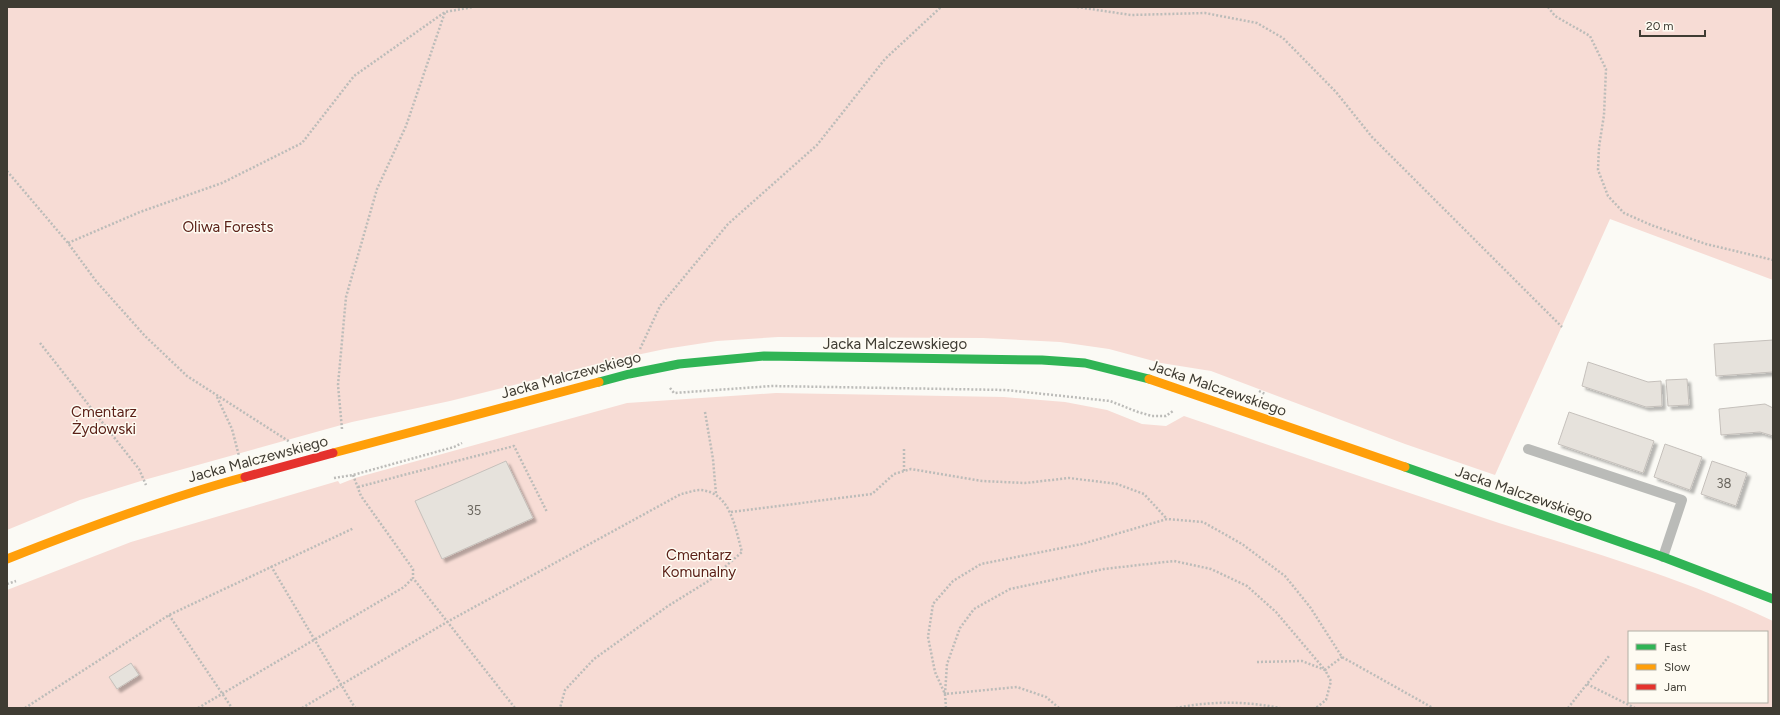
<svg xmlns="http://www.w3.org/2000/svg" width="1780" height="715" viewBox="0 0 1780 715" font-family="Figtree,sans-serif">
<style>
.green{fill:#f7dcd5;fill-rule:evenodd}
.building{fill:#e6e2dc;stroke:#c5c0bb;filter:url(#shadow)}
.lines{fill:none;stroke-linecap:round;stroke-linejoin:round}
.path{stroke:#bcbcb9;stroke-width:2.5;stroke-dasharray:2 2;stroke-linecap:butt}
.lane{stroke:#babbb8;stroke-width:10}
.fast{stroke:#30b455;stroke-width:9}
.slow{stroke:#ff9f0a;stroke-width:9}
.jam{stroke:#e5322d;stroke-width:9}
.labels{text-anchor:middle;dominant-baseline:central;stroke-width:3;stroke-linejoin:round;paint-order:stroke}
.number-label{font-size:13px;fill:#6a665e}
.park-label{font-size:15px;fill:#5b2118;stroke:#fefbf2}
.street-label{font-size:15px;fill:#3f3c33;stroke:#fefbf2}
</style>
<defs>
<filter id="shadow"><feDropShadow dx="3.5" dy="3.5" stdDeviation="1" flood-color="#0004"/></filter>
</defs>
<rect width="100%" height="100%" fill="#fbfaf5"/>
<g class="green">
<polygon points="7,7 1773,7 1773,280 1610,219 1495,475 1405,444 1211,371 1161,363 1109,349 1060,342 983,338 778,337 717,341 665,349 613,360 450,401 352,422 144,480 80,500 7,530"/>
<path d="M776,393L1004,397L1065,402L1107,410L1142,424L1166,426L1184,416C1289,452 1394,488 1499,523C1591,552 1685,579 1773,621V708H7V590L131,542L338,481L340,484L355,478L627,403ZM1629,632H1767V702H1629Z"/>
</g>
<g class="building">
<polygon points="1773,340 1773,372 1716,376 1714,344"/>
<polygon points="1588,362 1648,382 1661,381 1662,406 1646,407 1582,386"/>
<polygon points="1687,379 1689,405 1668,406 1666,380"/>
<polygon points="1765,404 1773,408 1773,436 1760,432 1721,435 1719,409"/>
<polygon points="1569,412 1654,441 1643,473 1558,444"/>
<polygon points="1665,444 1702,457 1690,490 1654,477"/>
<polygon points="506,461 533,518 442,559 415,501"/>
<polygon points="1712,461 1747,473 1736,506 1701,494"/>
<polygon points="131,663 139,675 117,689 109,677"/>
</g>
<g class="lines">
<g class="path">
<polyline points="1077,7 1131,15 1205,13 1257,23 1283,38 1336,92 1372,137 1562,327"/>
<polyline points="1548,7 1555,16 1590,36 1606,69 1604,115 1599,147 1598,170 1608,196 1624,213 1651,225 1706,244 1773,260"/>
<polyline points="7,171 68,243 96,281 145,336 187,376 290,442"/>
<polyline points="68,243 140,212 222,183 302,143 354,76 445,12 473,7"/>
<polyline points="40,343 139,469 146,485"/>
<polyline points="640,349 660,306 728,224 817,145 885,59 941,7"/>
<polyline points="670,388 674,393 772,386 1006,390 1110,401 1138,412 1152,416 1166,416 1173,411"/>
<polyline points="1259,391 1265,394"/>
<polyline points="217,397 232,429 239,456"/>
<polyline points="705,412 713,459 716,494"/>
<polyline points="342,429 338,385 346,297 377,189 406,126 445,12"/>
<polyline points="904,471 904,448"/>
<polyline points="353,475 361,496 413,569 413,578 515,708"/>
<polyline points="334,478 353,475 454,447 462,443"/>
<polyline points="358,487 514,446 547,512"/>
<polyline points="731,512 872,494 894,474 911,469 982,481 1025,483 1069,478 1117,484 1144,494 1167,519"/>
<polyline points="271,566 355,708"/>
<polyline points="7,584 16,581"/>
<polyline points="169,615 232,708"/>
<polyline points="1257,662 1302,661 1325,670 1331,681 1326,700 1316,708"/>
<polyline points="1587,684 1635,708"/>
<polyline points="25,708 169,615 354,528"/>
<polyline points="198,708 387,597 404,587 413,578"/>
<path d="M302,708L447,622L681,494C687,493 694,490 700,490C731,492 735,528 742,552L710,580L668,606L594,659L565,690L560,708"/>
<polyline points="946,708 945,694 935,672 928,637 933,604 953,581 981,564 1082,544 1167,519 1203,522 1242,544 1285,576 1310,607 1342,657 1433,708"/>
<polyline points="1059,708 1046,697 1017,687 945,694 947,664 960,628 974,609 1010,589 1104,569 1174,561 1211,569 1247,586 1276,612 1325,670 1342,657"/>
<path d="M1176,708C1210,701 1246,701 1280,708"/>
<polyline points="1568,708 1609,656"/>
</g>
<polyline class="lane" points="1528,449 1682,500 1663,557"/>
<g class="fast">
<polyline points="599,382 629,374 679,364 764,356 1042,360 1085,363 1149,379"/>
<polyline points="1405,467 1663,557 1773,599"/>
</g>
<g class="slow">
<polyline points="1149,379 1405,467"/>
<polyline points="333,453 599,382"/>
<path d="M7,559C85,528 163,499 245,477"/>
</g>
<polyline class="jam" points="245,477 333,453"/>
</g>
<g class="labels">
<g class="number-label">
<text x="1724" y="483">38</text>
<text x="474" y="510">35</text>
</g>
<g class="park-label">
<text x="228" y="227">Oliwa Forests</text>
<text x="104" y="412">Cmentarz<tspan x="104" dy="17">Żydowski</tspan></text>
<text x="699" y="555">Cmentarz<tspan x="699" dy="17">Komunalny</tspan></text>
</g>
<g class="street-label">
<text x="895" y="344">Jacka Malczewskiego</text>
<text transform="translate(571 375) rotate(-15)">Jacka Malczewskiego</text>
<text transform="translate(1218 388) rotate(19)">Jacka Malczewskiego</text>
<text transform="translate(258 459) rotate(-15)">Jacka Malczewskiego</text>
<text transform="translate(1524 494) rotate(19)">Jacka Malczewskiego</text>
</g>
</g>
<rect width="1780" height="715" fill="none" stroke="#3f3c33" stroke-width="16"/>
<rect x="1628" y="631" width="140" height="72" fill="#fefbf2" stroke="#b2afa6"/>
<rect x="1636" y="644" width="20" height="6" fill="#30b455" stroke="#b2afa6"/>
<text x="1664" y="651" font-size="12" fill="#3f3c33">Fast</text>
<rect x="1636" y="664" width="20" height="6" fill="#ff9f0a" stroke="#b2afa6"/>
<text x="1664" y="671" font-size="12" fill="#3f3c33">Slow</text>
<rect x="1636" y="684" width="20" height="6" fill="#e5322d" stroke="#b2afa6"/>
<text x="1664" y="691" font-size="12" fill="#3f3c33">Jam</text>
<path d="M1640 30v6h65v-6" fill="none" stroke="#3f3c33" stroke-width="2"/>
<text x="1646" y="30" font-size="12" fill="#3f3c33" stroke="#fefbf2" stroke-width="3" paint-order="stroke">20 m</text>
</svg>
